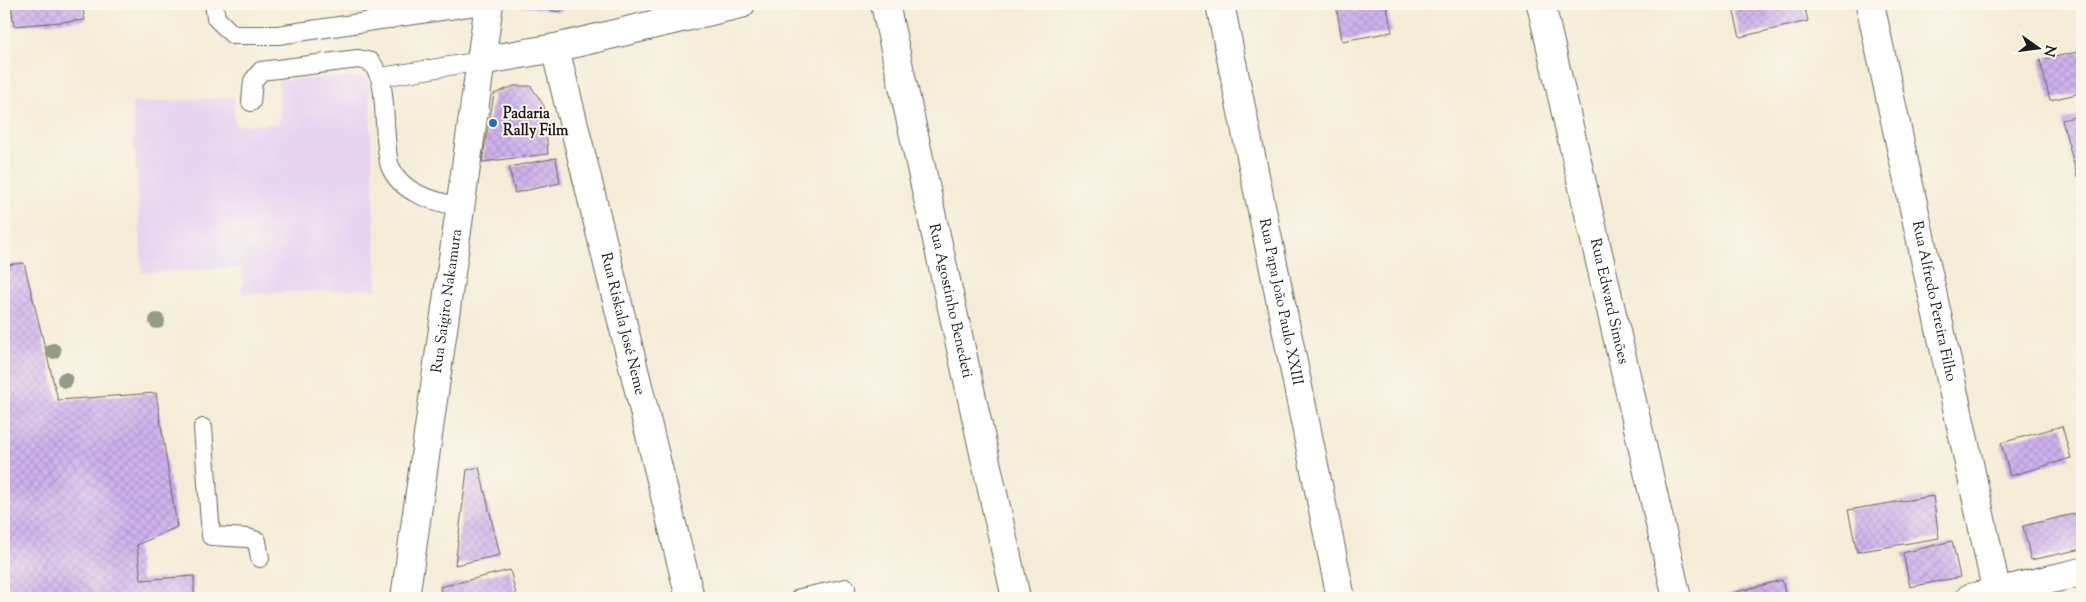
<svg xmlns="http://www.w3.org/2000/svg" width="2086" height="602" viewBox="0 0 2086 602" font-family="'Sorts Mill Goudy',serif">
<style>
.built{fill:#e5d3f1}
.building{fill:url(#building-cross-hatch)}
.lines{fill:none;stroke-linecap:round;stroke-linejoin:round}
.service-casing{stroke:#68655d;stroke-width:20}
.minor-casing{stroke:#68655d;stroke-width:30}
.service{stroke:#fff;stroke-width:18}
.minor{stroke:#fff;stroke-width:28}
.tree{fill:#929d87}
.poi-dot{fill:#1f6fb2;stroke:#fbf7ec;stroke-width:2}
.labels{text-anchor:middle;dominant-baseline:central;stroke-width:4;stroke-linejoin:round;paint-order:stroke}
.poi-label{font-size:15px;font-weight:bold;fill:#1c1c1c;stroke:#fbf7ec;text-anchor:start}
.street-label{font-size:15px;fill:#1c1c1c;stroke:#fbf7ec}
</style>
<defs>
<pattern id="building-cross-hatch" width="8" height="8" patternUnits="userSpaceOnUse" patternTransform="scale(1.25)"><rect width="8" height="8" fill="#cfb2ee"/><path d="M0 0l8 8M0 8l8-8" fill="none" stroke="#b198cc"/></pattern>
</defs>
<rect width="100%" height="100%" fill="#fbf7ec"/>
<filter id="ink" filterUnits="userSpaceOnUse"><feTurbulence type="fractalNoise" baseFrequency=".02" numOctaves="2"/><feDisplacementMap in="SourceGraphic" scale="10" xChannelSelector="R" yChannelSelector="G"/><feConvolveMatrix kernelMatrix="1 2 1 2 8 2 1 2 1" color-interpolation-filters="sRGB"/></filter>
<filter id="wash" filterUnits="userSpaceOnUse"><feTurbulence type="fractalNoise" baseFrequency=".0096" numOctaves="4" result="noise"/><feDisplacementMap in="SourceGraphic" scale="20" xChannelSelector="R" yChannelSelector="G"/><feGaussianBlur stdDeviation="1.12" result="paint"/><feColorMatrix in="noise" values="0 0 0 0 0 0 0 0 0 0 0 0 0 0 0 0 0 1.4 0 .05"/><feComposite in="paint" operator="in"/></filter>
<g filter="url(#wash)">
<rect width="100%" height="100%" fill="#f4ecd6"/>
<polygon class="built" points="369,77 377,289 241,294 243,267 142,273 132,103 233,97 235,125 279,124 278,80"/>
<g id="blocks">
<g class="building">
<polygon points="11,4 82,4 85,20 14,26"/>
<polygon points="520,4 563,4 561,12 520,6"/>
<polygon points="1336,4 1386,4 1392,32 1342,41"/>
<polygon points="1732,4 1804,4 1808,21 1740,37"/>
<polygon points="2082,51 2082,93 2050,100 2040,60"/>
<polygon points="514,86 531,86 544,106 548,154 482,162 494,94"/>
<polygon points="2082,115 2082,175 2077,176 2062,120"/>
<polygon points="556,158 560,183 515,193 509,167"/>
<polygon points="24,263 58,400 156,393 177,527 137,545 141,580 194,576 194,598 4,598 4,265"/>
<polygon points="2062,426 2071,458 2010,476 2001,443"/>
<polygon points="479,467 500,555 455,565 467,470"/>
<polygon points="1933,496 1939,538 1857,552 1848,510"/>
<polygon points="2078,513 2082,536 2082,549 2031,560 2023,526"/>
<polygon points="1952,541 1960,577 1910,587 1903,553"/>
<polygon points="510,570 517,598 442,598 440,587"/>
<polygon points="1782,580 1786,598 1713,598"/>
</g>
</g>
</g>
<g filter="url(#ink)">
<use href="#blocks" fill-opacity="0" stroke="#68655d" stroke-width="1"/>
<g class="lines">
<g class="service-casing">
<g id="service">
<polyline points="214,4 216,18 233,35 278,35 489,4"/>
<polyline points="378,4 391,19"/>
<polyline points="381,77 481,61"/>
<path d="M251,102L253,81L261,71L358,59L371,62C383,79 382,85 384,105C385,118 386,156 390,166C401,194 434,201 460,207"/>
<polyline points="203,428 211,536 248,538 257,541 260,558"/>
<polyline points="800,598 846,588"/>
</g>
</g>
<g class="minor-casing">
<g id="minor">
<path id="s1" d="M885,4L1016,598"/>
<path id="s2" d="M1220,4L1341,598"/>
<path id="s3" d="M1541,4L1677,598"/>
<path id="s4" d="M1870,4L1998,598"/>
<path id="s5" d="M555,48L690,598"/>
<polyline points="481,61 555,48 741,4"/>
<path id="s6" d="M405,598L489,4"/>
<polyline points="1970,598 2082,572"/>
</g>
</g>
<use href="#service" class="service"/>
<use href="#minor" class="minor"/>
</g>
<g class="tree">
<circle cx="157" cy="321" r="8"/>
<circle cx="53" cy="351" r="8"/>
<circle cx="65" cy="380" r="8"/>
</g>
</g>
<circle class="poi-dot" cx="493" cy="123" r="5"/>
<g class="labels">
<g class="poi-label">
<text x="503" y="114">Padaria<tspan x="503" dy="17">Rally Film</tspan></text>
</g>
<g class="street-label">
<text stroke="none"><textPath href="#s6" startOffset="300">Rua Saigiro Nakamura</textPath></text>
<text stroke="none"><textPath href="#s1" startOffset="304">Rua Agostinho Benedeti</textPath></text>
<text stroke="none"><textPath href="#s2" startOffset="304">Rua Papa João Paulo XXIII</textPath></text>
<text stroke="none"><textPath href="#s3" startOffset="305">Rua Edward Simões</textPath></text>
<text stroke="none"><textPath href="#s4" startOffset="304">Rua Alfredo Pereira Filho</textPath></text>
<text stroke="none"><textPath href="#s5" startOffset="284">Rua Riskala José Neme</textPath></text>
</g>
</g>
<rect width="2086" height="602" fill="none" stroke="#fbf7ec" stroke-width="20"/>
<g transform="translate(2038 48) rotate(104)" stroke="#fbf7ec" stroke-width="4" paint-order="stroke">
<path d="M0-4L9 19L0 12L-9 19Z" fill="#1c1c1c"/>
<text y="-8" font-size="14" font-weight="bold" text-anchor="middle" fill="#1c1c1c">N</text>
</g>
</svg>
